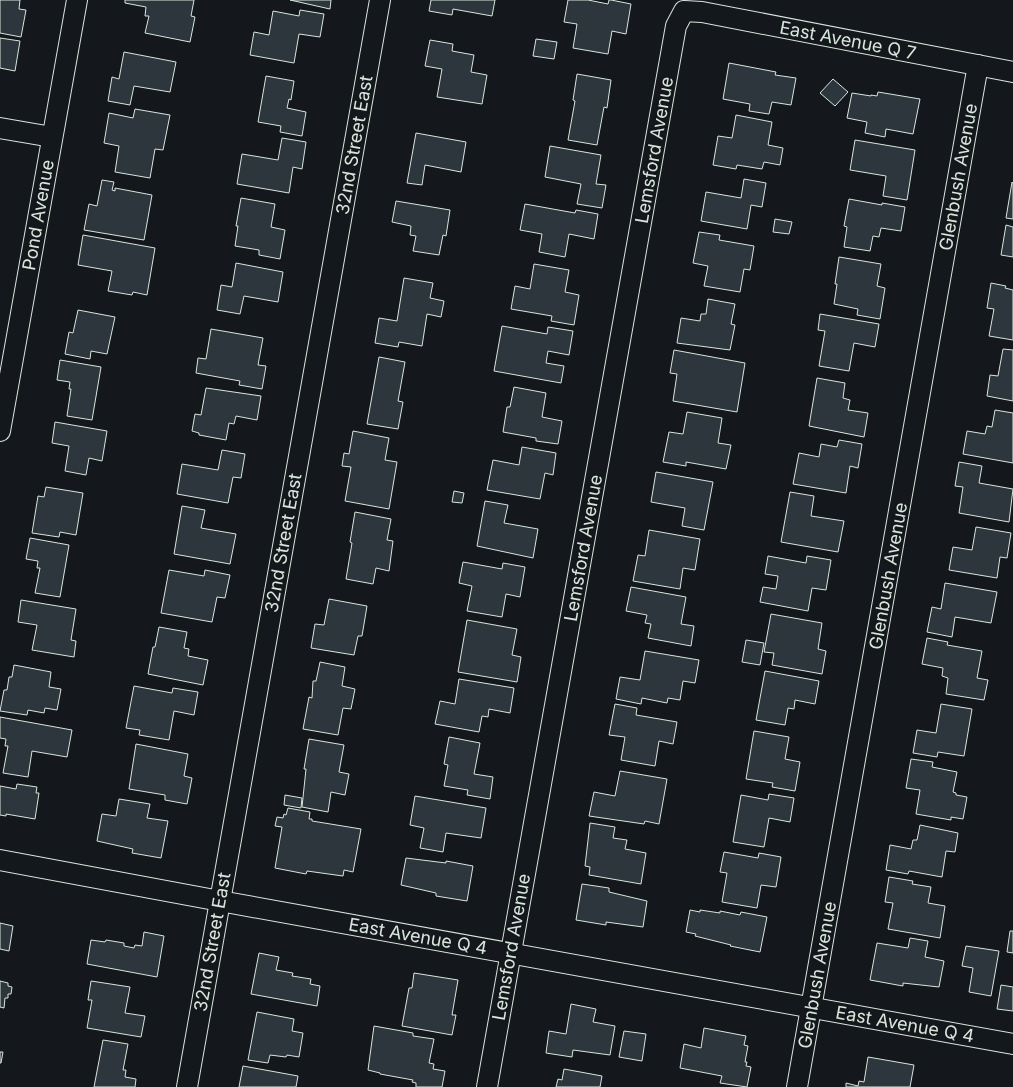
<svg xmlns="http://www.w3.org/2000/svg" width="1013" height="1087" viewBox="0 0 1013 1087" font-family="Inter,sans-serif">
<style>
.building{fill:#2c363c;stroke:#d8e6dc}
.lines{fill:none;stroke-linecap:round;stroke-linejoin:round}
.street-casing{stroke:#d8e6dc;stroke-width:22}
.street{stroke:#14181c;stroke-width:20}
.labels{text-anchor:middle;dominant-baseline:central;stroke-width:4;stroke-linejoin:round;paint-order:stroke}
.street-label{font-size:18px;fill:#d8e6dc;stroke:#14181c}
</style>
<rect width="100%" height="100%" fill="#14181c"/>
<g class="building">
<polygon points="0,0 20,0 19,9 26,10 21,37 0,33"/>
<polygon points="125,0 194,0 191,16 195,17 190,42 145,33 149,16 145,16 146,7 125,3"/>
<polygon points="290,0 331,0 330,9"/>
<polygon points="431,0 495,0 492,16 453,9 452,15 429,11"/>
<polygon points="568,0 588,0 608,4 609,0 611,0 631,4 626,34 612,31 608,54 573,48 577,24 564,22"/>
<polygon points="300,10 324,14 320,37 299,34 294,63 250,55 254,32 269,35 273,11 299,16"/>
<polygon points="0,38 20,41 15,71 0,68"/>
<polygon points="536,39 557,42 554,59 533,56"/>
<polygon points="430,40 453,44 452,51 474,55 471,72 487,75 482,104 437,97 442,69 425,66"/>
<polygon points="124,52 176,62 170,92 134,86 130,105 108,101 112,77 119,79"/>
<polygon points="729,63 776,72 775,75 796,78 791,105 772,102 769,114 749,111 750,104 723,99"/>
<polygon points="577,74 611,80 607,108 604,107 597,145 568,140 575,101 573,100"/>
<polygon points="266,76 294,81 291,100 289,99 287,108 306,112 302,136 280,132 281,126 258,122"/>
<polygon points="833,79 848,92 835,106 820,93"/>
<polygon points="878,92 920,99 913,134 886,129 885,137 865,133 867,122 847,118 852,93 871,96 871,95 877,96"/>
<polygon points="135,109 170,115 163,150 155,149 150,178 115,172 119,146 104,143 109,113 133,118"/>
<polygon points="736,115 772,122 768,145 783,148 780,165 764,162 762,169 737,165 736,169 713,165 718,136 732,138"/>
<polygon points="416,133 466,142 461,172 425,165 422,185 407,183"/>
<polygon points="282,138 306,142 302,169 293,167 289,193 237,184 242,154 278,160"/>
<polygon points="855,140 915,150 907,200 883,196 886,176 850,170"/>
<polygon points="550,146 601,155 596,184 606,185 602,208 577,204 581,184 545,177"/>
<polygon points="744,179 766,183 762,207 751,205 747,229 701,221 706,192 741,198"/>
<polygon points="102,180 114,182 112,190 115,191 115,188 152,195 144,240 84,230 89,204 97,206"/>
<polygon points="1012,182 1013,183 1013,219 1006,218"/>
<polygon points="241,198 275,204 271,227 285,230 280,259 259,255 259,250 235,246 238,226 236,226"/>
<polygon points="849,199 882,205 882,203 905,207 901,231 881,228 879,237 873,236 870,251 844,247 847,227 844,226"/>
<polygon points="396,201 450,210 446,236 443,235 439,255 413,251 416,236 410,235 411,226 392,222"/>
<polygon points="525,204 575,213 576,210 598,214 594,239 569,234 565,257 539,252 542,234 520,230"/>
<polygon points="775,219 792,222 789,234 773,232"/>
<polygon points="1006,225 1013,227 1013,257 1001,255"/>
<polygon points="699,232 720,235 719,240 754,246 750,270 744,269 740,292 704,286 708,266 693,263"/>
<polygon points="83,235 155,248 147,295 133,292 132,295 108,291 112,271 78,265"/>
<polygon points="839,257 881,264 877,286 885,288 880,319 857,315 858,309 834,304 837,284 835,284"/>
<polygon points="236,263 283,272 278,302 244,296 240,314 217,310 221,285 232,287"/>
<polygon points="534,264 569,270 565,292 579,295 574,325 551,321 552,316 511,309 515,286 530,289"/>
<polygon points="404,278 433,283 430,298 444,301 441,317 427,314 422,346 399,342 398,347 375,343 379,318 397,321"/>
<polygon points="991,283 1006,286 1005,288 1013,290 1013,340 989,336 994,309 987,308"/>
<polygon points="708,299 735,304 731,324 735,325 730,350 677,343 681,318 700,321 701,314 706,314"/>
<polygon points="78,310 115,317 107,354 91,351 90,359 65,354 69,332 73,333"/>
<polygon points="820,314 879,324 875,347 854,343 849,371 819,366 825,331 818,330"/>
<polygon points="502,326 547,334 548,327 573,331 569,355 548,351 546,363 564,366 561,383 494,371"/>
<polygon points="211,329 263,338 258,365 266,366 262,389 239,385 240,381 196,373 198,358 206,359"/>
<polygon points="1003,349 1013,350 1013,401 987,396 990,375 998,376"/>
<polygon points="674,350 745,363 737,412 673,401 677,374 670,373"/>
<polygon points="379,357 405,362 398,401 403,402 398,429 367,424"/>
<polygon points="60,360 101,367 92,420 67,416 71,389 69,389 70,382 57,380"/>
<polygon points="817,378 845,383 843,398 850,400 848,410 868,413 864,437 809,426"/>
<polygon points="514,387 546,393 542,417 562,421 558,444 536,441 536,438 503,432 507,407 510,407"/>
<polygon points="206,388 261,396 257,420 236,416 234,424 229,423 226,440 199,435 199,433 192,431 195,414 201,415"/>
<polygon points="995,410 1013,413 1013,463 963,454 967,431 985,434 987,426 992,427"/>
<polygon points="687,412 722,418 718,443 731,445 726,469 686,462 686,466 663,462 669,432 683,434"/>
<polygon points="55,422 107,431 102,461 89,458 86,475 65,471 69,446 52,443"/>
<polygon points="353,431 389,438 385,460 397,462 389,509 345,501 351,467 342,466 344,453 349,454"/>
<polygon points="839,440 862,444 858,468 850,466 846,493 793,484 799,453 819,457 821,444 837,447"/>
<polygon points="522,447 556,453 553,475 545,473 540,499 487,490 493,460 519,465"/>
<polygon points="222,450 245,454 241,478 233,477 228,503 177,494 182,464 218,470"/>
<polygon points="959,462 982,466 979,483 1013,489 1009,522 959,513 963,487 955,486"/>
<polygon points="656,472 713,482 704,530 682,526 685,508 651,502"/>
<polygon points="46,487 83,493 76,535 60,532 59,537 32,533 38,496 44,497"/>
<polygon points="454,491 464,493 462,503 452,502"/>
<polygon points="790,492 814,496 811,516 844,521 838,552 781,542"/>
<polygon points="485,501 508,505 504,523 538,529 533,558 477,546"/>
<polygon points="182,506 205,510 201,528 236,534 230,564 174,554"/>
<polygon points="355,512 391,519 387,540 393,541 389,571 376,568 373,584 346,579 352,543 350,542"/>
<polygon points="976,527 1011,533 1007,558 1000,557 997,578 949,570 953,547 972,550"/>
<polygon points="649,530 700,539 695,570 683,568 680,589 633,581 638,555 645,556"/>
<polygon points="30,538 69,545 60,597 35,593 40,568 37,568 38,561 26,559"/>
<polygon points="768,556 806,563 807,556 831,560 826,590 812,588 808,611 760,602 763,587 776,589 778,576 765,574"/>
<polygon points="463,562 502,569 503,563 525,567 520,597 506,594 502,617 467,611 472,586 459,583"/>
<polygon points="169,570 204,576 205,570 230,575 225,598 217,597 212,622 161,613"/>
<polygon points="945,583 997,592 991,623 955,617 952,637 927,632 932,607 941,609"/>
<polygon points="631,587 686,597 681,624 694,626 691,646 648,638 651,624 645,623 647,615 626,611"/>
<polygon points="329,599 367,606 362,636 358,636 354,655 311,648 315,624 324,625"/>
<polygon points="21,600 76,609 71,640 76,641 74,657 32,650 37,625 18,622"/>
<polygon points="771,614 822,623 818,649 826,651 822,674 772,665 774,653 764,652"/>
<polygon points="467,620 517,629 512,655 521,657 517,682 458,672"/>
<polygon points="159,627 187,632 184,648 189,649 188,656 208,660 203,685 148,674 153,647 155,647"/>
<polygon points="927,638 948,642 947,645 982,651 977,678 988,680 984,700 946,694 948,678 942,676 943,668 922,664"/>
<polygon points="746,640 764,643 760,665 742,662"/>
<polygon points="645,651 699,660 695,683 683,681 680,700 668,698 667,703 642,698 641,704 616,699 620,677 640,680"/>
<polygon points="320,662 345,667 342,686 355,689 351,709 343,708 338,735 303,729 309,697 312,698 313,681 316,681"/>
<polygon points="14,665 51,672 49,687 61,689 57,710 45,708 44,713 28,710 27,715 0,711 4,690 7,690 9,677 12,677"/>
<polygon points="765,671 819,681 815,704 795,700 794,709 788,708 785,725 756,720"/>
<polygon points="459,679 514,688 510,713 489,709 488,717 482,716 479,732 435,724 440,701 455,704"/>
<polygon points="134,686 172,693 173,688 198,692 194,715 174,711 169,740 139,735 140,730 126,728"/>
<polygon points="615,704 637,708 636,715 677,722 673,744 659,741 655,766 621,760 625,737 609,735"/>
<polygon points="941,704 972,709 964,756 938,752 937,757 913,753 917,730 936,733"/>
<polygon points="0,717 72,730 67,757 32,751 28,777 3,773 8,746 5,746 6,739 0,738"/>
<polygon points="754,731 789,737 785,759 800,762 795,791 772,787 773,783 746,779"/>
<polygon points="449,737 480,743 474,774 493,777 490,799 467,795 468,790 444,786 448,765 444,764"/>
<polygon points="309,739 344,745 339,772 349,774 345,795 331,792 328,812 302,807 306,769 304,769"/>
<polygon points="136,744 188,754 184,776 192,778 187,804 165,800 165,795 129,789"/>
<polygon points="911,759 933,762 932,767 957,772 953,792 956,793 956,795 967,797 963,819 951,817 951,820 916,814 920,790 906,788"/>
<polygon points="620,771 667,779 659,824 645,821 644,824 589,816 594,792 615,796"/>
<polygon points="17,784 37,787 36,793 39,793 35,819 6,814 6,816 0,815 0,786 16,789"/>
<polygon points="769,794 794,798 790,822 769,818 764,847 733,842 741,795 768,800"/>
<polygon points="285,795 302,798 301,808 284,805"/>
<polygon points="415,796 486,808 481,838 446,833 443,852 420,848 424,828 410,825"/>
<polygon points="119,799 150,804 147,818 168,821 161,858 132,853 133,849 97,841 102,814 116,816"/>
<polygon points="288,808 310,812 309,819 312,819 312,821 361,829 353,872 344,870 343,876 307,871 306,874 275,868 282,827 275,826 277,817 283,818 284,814 286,815"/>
<polygon points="590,823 615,827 613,838 627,840 625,849 646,853 641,884 589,875 590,867 585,866"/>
<polygon points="920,825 958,833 955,852 946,851 942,877 909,871 908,874 886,870 890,845 911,849 913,840 917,840"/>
<polygon points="724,852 758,858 759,853 781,857 776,887 761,885 757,908 722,902 727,873 720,872"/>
<polygon points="406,858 446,863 446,861 473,866 467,901 436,896 436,893 401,885"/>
<polygon points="889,877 913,881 912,884 931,887 928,903 945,906 940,938 888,929 893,903 885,902"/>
<polygon points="582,884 609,888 609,892 647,901 643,927 606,922 606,925 576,920"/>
<polygon points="690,910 700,912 700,910 720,913 720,911 740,915 741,912 767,917 760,952 730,946 731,945 695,936 696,934 686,932"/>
<polygon points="0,923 13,926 9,951 0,949"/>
<polygon points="1010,931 1013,931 1013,953 1007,952"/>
<polygon points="144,932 164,936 157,977 87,964 91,940 105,942 106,940 124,943 124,946 134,948 135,945 142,946"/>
<polygon points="910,938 928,941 925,957 944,961 939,987 903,983 903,986 870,980 877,943 908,948"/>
<polygon points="966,946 999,951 991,996 969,992 973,968 962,966"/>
<polygon points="259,953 279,957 276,970 293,973 292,976 311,979 310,984 320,986 317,1006 251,994"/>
<polygon points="414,973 458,980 452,1015 456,1015 452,1035 402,1026 409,988 412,988"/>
<polygon points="0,981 8,983 8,986 12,987 11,994 8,994 8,998 5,998 4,1008 0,1007"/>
<polygon points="91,981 130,987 125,1013 145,1016 141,1037 87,1028 92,1000 88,1000"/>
<polygon points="1001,985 1013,987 1013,1011 997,1009"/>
<polygon points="571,1004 596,1009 593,1022 615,1026 610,1055 573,1050 572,1057 546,1053 549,1031 566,1034"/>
<polygon points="257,1012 294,1019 292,1031 303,1033 299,1057 287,1055 286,1057 270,1055 268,1063 248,1060"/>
<polygon points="374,1026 413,1033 413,1036 434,1039 429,1063 434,1064 433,1069 445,1071 442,1087 416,1087 416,1083 412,1082 413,1080 380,1074 380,1073 368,1070"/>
<polygon points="704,1028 746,1036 744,1045 748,1046 745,1062 747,1062 746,1066 751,1067 747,1087 720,1083 722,1076 680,1068 684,1044 701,1048"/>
<polygon points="624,1031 646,1034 642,1061 619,1057"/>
<polygon points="103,1040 128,1044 123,1070 126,1070 125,1077 136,1079 135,1087 94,1087"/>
<polygon points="0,1052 3,1052 1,1063 0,1063"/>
<polygon points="868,1057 914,1065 910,1087 846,1087 846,1083 858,1086 859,1081 864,1082"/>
<polygon points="243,1066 298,1076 296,1087 239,1087"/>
<polygon points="564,1069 602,1076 600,1087 556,1087 558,1079 562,1080"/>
</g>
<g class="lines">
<g class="street-casing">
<g id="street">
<polyline points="0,128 52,137"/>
<polyline points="0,431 77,0"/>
<polyline points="0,860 220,901 1013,1044"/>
<polyline points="187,1087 380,0"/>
<polyline points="487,1087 676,26 684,11 702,12 1013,72"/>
<polyline points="797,1087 978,65"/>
</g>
</g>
<use href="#street" class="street"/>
</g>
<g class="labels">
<g class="street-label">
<text transform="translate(848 40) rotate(11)">East Avenue Q 7</text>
<text transform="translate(354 145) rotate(-80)">32nd Street East</text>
<text transform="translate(654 150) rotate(-80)">Lemsford Avenue</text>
<text transform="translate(958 177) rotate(-80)">Glenbush Avenue</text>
<text transform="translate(38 215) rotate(-80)">Pond Avenue</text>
<text transform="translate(283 543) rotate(-80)">32nd Street East</text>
<text transform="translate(583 548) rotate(-80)">Lemsford Avenue</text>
<text transform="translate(888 576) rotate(-80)">Glenbush Avenue</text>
<text transform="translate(418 936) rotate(10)">East Avenue Q 4</text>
<text transform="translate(212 942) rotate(-80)">32nd Street East</text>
<text transform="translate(511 947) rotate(-80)">Lemsford Avenue</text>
<text transform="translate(817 975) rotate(-80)">Glenbush Avenue</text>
<text transform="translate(905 1024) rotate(10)">East Avenue Q 4</text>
</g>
</g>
</svg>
